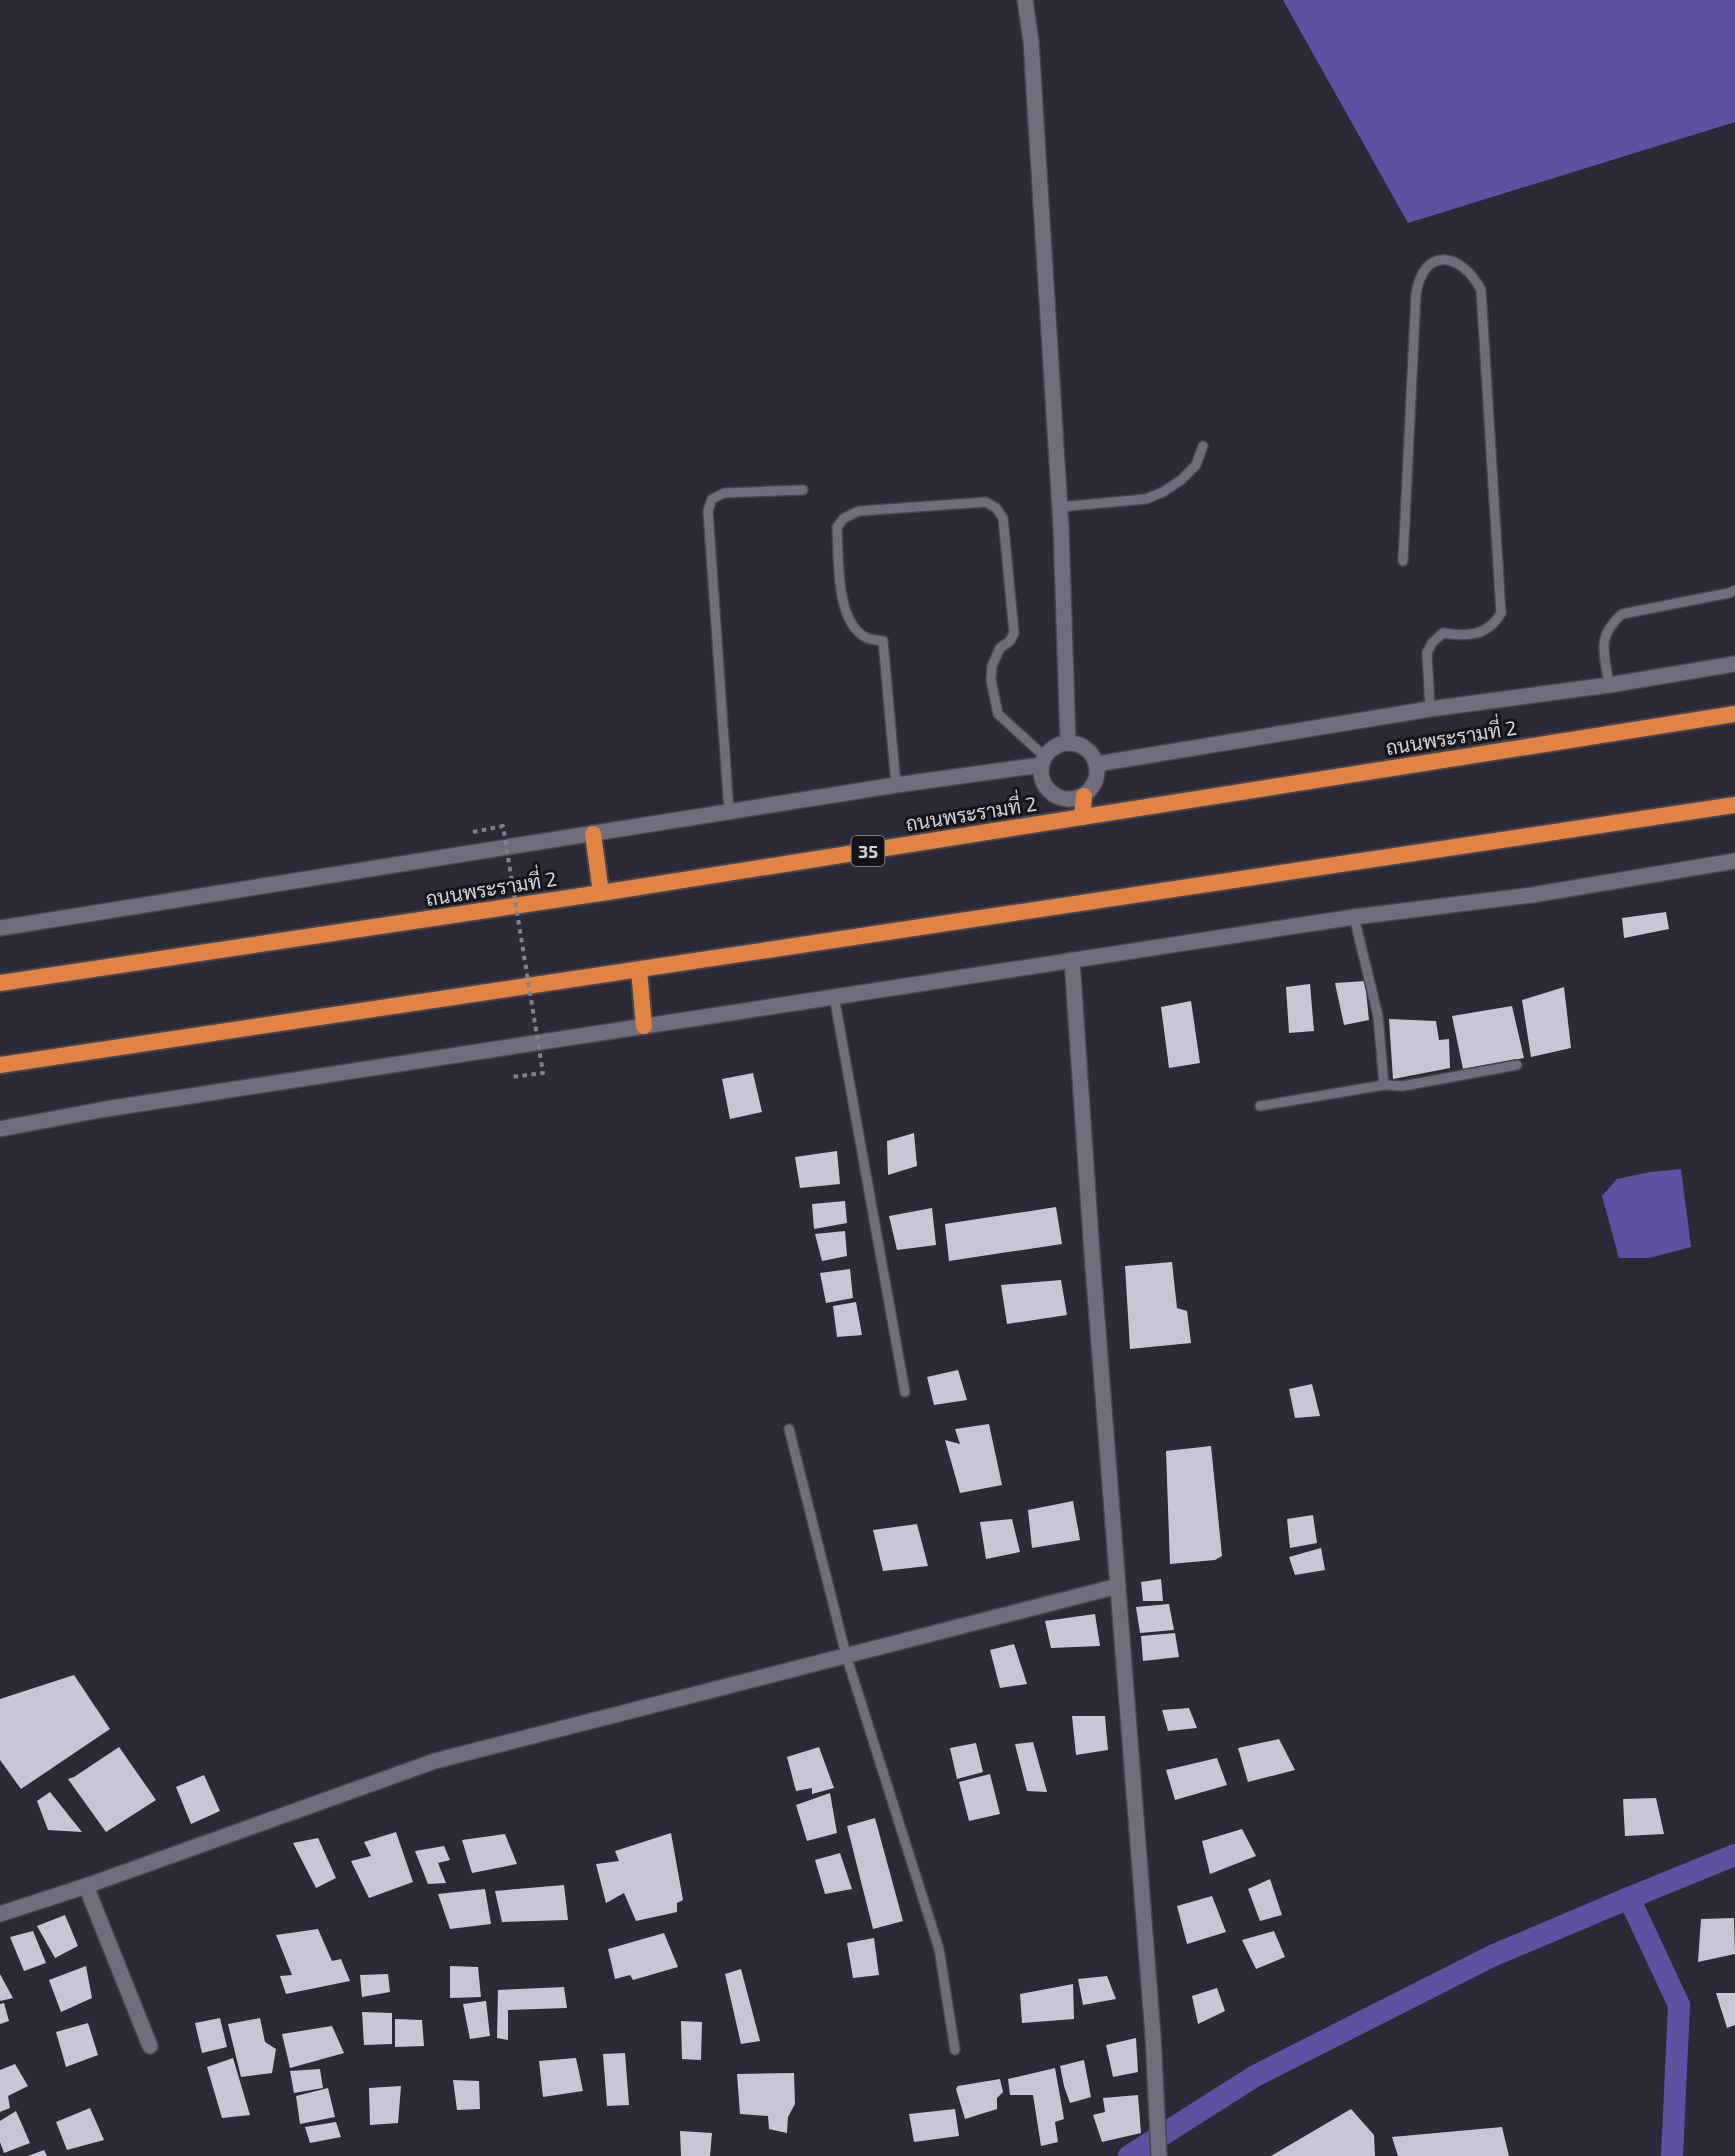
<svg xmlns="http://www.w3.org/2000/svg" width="1735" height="2156" viewBox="0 0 1735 2156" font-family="'Exo 2',Sarabun,sans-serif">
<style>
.water{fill:#6050a1}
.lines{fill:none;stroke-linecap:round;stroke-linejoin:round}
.canal{stroke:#6050a1;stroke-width:22}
.building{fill:#c8c6d5}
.service-casing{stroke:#46454e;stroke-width:12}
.minor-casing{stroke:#46454e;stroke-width:18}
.tertiary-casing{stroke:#46454e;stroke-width:18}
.secondary-casing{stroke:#46454e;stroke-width:18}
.trunk-casing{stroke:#46454e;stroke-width:20}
.service{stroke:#706e7c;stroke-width:9}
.minor{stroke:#706e7c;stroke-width:15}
.tertiary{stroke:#706e7c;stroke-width:15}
.secondary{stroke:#706e7c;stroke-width:15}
.trunk{stroke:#e08343;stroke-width:16}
.path-bridge{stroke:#82818b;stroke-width:4;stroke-dasharray:4.5 4.5;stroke-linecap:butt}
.labels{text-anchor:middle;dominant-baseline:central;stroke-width:6;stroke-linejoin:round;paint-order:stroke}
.shield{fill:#141419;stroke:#9a99a0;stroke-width:1.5}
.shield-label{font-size:18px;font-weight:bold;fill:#d3d2da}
.street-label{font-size:20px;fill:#d3d2da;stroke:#141419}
</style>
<rect width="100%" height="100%" fill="#2c2a36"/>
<g class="water">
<polygon points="1283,0 1735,0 1735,122 1408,223"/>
<polygon points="1681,1169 1691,1247 1649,1258 1619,1258 1602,1196 1617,1179 1650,1172"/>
</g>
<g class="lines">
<g class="canal">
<polyline points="1629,1898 1735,1855"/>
<polyline points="1129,2156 1255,2076 1492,1956 1629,1898 1679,2005 1672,2156"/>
</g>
</g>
<g class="building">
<polygon points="1666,912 1669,929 1624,938 1622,918"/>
<polygon points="1365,981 1369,1020 1344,1025 1335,983"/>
<polygon points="1310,984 1314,1031 1289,1033 1286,987"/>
<polygon points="1564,987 1571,1048 1531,1057 1522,1000"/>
<polygon points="1191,1001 1200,1063 1169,1068 1161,1007"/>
<polygon points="1512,1006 1524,1058 1463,1069 1452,1016"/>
<polygon points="1389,1019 1436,1021 1439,1040 1449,1039 1450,1068 1393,1079"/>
<polygon points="753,1073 762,1112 730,1119 722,1079"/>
<polygon points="914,1133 917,1166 888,1175 887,1141"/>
<polygon points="837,1151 840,1184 800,1188 795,1157"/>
<polygon points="845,1201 847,1223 814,1229 812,1204"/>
<polygon points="1056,1207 1062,1244 949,1261 945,1224"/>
<polygon points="932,1208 936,1245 897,1250 889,1216"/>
<polygon points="845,1231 847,1256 822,1261 815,1234"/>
<polygon points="1172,1262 1177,1308 1187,1311 1191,1343 1130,1349 1125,1266"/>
<polygon points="850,1269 853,1298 826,1303 820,1273"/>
<polygon points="1061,1280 1067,1315 1007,1324 1001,1285"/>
<polygon points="856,1302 862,1335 837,1337 833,1306"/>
<polygon points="958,1370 967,1400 934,1405 927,1377"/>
<polygon points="1312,1384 1320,1416 1295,1418 1289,1389"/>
<polygon points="989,1424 1002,1485 960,1493 945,1440 960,1444 955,1429"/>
<polygon points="1211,1446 1222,1556 1215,1560 1170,1564 1166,1451"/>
<polygon points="1073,1501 1080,1540 1032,1548 1028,1510"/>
<polygon points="1313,1515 1317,1543 1290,1548 1287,1519"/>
<polygon points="1012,1519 1020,1552 986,1559 980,1522"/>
<polygon points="917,1524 928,1566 883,1571 873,1530"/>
<polygon points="1321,1548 1325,1570 1295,1575 1289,1557"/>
<polygon points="1161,1579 1163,1601 1143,1601 1141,1582"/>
<polygon points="1169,1604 1174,1630 1140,1633 1136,1607"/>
<polygon points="1095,1614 1100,1646 1051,1648 1045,1621"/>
<polygon points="1175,1633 1179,1657 1143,1661 1141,1636"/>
<polygon points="1014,1644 1027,1684 1000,1688 990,1650"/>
<polygon points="74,1675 110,1729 21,1789 0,1760 0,1699"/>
<polygon points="1189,1708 1197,1728 1168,1731 1162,1710"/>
<polygon points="1072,1716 1105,1716 1108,1750 1076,1755"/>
<polygon points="1279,1739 1295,1770 1248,1782 1238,1748"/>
<polygon points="1033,1742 1047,1792 1027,1791 1015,1744"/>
<polygon points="976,1743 983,1772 957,1779 950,1748"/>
<polygon points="119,1747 156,1800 106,1832 68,1779 74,1777"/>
<polygon points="819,1747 834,1788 812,1794 812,1788 796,1791 787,1757"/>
<polygon points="1217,1758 1227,1785 1175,1800 1166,1770"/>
<polygon points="990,1774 1000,1814 969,1821 959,1782"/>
<polygon points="204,1775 220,1811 191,1824 176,1787"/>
<polygon points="50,1792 82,1832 48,1830 37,1801"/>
<polygon points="830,1793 837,1833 807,1841 796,1805"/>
<polygon points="1656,1798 1664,1834 1625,1836 1623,1799"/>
<polygon points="875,1818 903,1921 873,1929 847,1826"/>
<polygon points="1242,1829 1256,1856 1210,1874 1202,1841"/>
<polygon points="396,1832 413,1882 369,1898 351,1861 371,1856 364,1842"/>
<polygon points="671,1833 683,1900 677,1903 677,1912 636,1921 624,1893 606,1903 596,1864 619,1861 615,1851"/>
<polygon points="505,1834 517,1864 472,1873 462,1840"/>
<polygon points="318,1838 336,1878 316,1888 293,1843"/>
<polygon points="444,1846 450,1860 438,1863 446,1883 428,1884 415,1851"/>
<polygon points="840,1853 852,1889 825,1894 815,1860"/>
<polygon points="1270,1879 1282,1915 1260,1921 1248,1889"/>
<polygon points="564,1885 568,1920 502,1922 495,1891"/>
<polygon points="485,1889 491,1924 450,1929 438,1894"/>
<polygon points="1212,1896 1226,1932 1187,1944 1177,1906"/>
<polygon points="65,1915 78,1946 55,1958 37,1926"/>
<polygon points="1734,1918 1735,1954 1698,1962 1701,1919"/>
<polygon points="318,1929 332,1961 341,1959 350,1981 286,1994 280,1976 292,1975 276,1935"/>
<polygon points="33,1931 46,1963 24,1971 10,1937"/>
<polygon points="1274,1931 1285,1957 1256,1969 1242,1940"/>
<polygon points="664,1933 678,1967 633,1980 630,1975 615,1979 608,1949"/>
<polygon points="874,1938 879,1975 853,1978 847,1943"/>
<polygon points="86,1966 92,1998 61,2012 49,1980"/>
<polygon points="450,1966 478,1967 481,1997 450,1998"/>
<polygon points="741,1969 760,2041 741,2044 725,1974"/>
<polygon points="0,1974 13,1998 0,2001"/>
<polygon points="388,1974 390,1992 362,1997 360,1975"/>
<polygon points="1107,1976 1116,1999 1083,2005 1078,1979"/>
<polygon points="1073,1984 1074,2019 1022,2023 1020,1994"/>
<polygon points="564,1987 567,2008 508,2010 508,2040 497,2038 498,1990"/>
<polygon points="1217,1988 1225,2011 1198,2024 1192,1996"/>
<polygon points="1716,1993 1735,1993 1735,2025 1727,2028"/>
<polygon points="486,2001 490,2036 470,2039 463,2004"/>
<polygon points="4,2003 9,2021 0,2024 0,2004"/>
<polygon points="362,2012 392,2013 392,2044 364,2045"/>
<polygon points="220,2018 227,2047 202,2053 195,2023"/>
<polygon points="260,2018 265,2042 276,2049 272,2073 241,2077 228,2024"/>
<polygon points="395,2019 422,2020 424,2046 395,2047"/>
<polygon points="681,2021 702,2022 701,2060 682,2059"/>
<polygon points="88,2023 98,2055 66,2067 56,2032"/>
<polygon points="332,2026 344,2053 290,2068 282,2034"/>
<polygon points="1136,2038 1138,2072 1113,2077 1106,2045"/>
<polygon points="625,2053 629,2105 607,2106 603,2054"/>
<polygon points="233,2058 250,2115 222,2118 207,2067"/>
<polygon points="576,2058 583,2091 543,2097 539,2061"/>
<polygon points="1084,2060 1091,2097 1070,2103 1064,2086 1060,2066"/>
<polygon points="15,2064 28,2086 8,2096 10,2108 0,2112 0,2070"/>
<polygon points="1055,2068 1064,2119 1055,2122 1058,2142 1041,2146 1033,2095 1010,2095 1008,2079"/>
<polygon points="320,2069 323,2088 294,2093 290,2071"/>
<polygon points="794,2073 795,2104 788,2117 787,2133 769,2129 768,2116 740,2114 737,2074"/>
<polygon points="1000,2079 1003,2092 997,2098 997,2109 965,2119 956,2089 958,2086"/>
<polygon points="453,2080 479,2081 480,2109 457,2110"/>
<polygon points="401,2086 398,2123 370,2125 369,2088"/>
<polygon points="328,2088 335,2117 300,2124 296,2096"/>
<polygon points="1138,2095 1141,2133 1102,2142 1093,2115 1105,2112 1103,2098"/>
<polygon points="90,2108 104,2140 67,2150 56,2122"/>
<polygon points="955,2109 959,2136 914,2142 909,2114"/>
<polygon points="1351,2109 1374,2135 1375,2156 1271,2156"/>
<polygon points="16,2111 30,2143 4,2153 0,2142 0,2121"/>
<polygon points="336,2122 341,2137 310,2143 305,2127"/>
<polygon points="1502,2127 1509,2156 1398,2156 1392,2137"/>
<polygon points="680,2131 712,2133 710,2156 681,2156"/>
<polygon points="44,2150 47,2156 28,2156"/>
</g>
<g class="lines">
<g class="service-casing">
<g id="service">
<polyline points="1059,507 1146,499 1163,492 1181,480 1196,465 1203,446"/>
<path d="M1403,561L1416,294C1424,245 1462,253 1481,290L1501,613C1488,636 1467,637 1443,633L1432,643L1427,653L1430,709"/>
<path d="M1609,685C1605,653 1595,638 1622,614L1729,593L1735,590"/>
<path d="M896,785L883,641C878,640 870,640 865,637C835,620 839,558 837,527L844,518L859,511L986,502L996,508L1003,518L1014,633L1010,641L1000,648L992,666L991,680L998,714L1045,757"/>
<polyline points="729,812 708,511 712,499 724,493 803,490"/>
<polyline points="1354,917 1378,1016 1384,1085"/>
<polyline points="834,996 905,1392"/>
<polyline points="1260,1106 1384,1085 1403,1086 1517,1065"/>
<polyline points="789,1429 846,1655 939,1949 955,2050"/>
</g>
</g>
<g class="minor-casing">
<g id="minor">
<polyline points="1072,960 1092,1254 1153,2036 1159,2156"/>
<polyline points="86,1886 150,2046"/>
<polyline points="0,1914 86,1886 435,1761 1118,1586"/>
</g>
</g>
<g class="tertiary-casing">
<polyline id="tertiary" points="1025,0 1031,41 1061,527 1068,743"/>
</g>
<g class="secondary-casing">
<g id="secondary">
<circle cx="1069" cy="771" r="28"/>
<polyline points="1097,764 1430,709 1609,685 1735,664"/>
<polyline points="0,928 896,785 1041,765"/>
<polyline points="0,1129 106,1109 1354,917 1532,895 1735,861"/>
</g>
</g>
<g class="trunk-casing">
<g id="trunk">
<polyline points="1082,817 1084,796"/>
<polyline points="593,834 601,893"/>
<polyline points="639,970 644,1026"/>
<polyline points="0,983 601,893 1735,714"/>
<polyline points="0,1065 1735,805"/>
</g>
</g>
<use href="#service" class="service"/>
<use href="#minor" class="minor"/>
<use href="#tertiary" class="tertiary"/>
<use href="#secondary" class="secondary"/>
<use href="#trunk" class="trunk"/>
<polyline class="path-bridge" points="473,832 503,826 543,1073 512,1077"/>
</g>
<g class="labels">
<rect class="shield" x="851.5" y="836" width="33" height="30" rx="4.5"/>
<g class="shield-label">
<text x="868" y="851">35</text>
</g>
<g class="street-label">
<text transform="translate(1451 737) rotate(-9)">ถนนพระรามที่ 2</text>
<text transform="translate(971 813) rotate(-9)">ถนนพระรามที่ 2</text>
<text transform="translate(491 888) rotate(-9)">ถนนพระรามที่ 2</text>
</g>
</g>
</svg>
